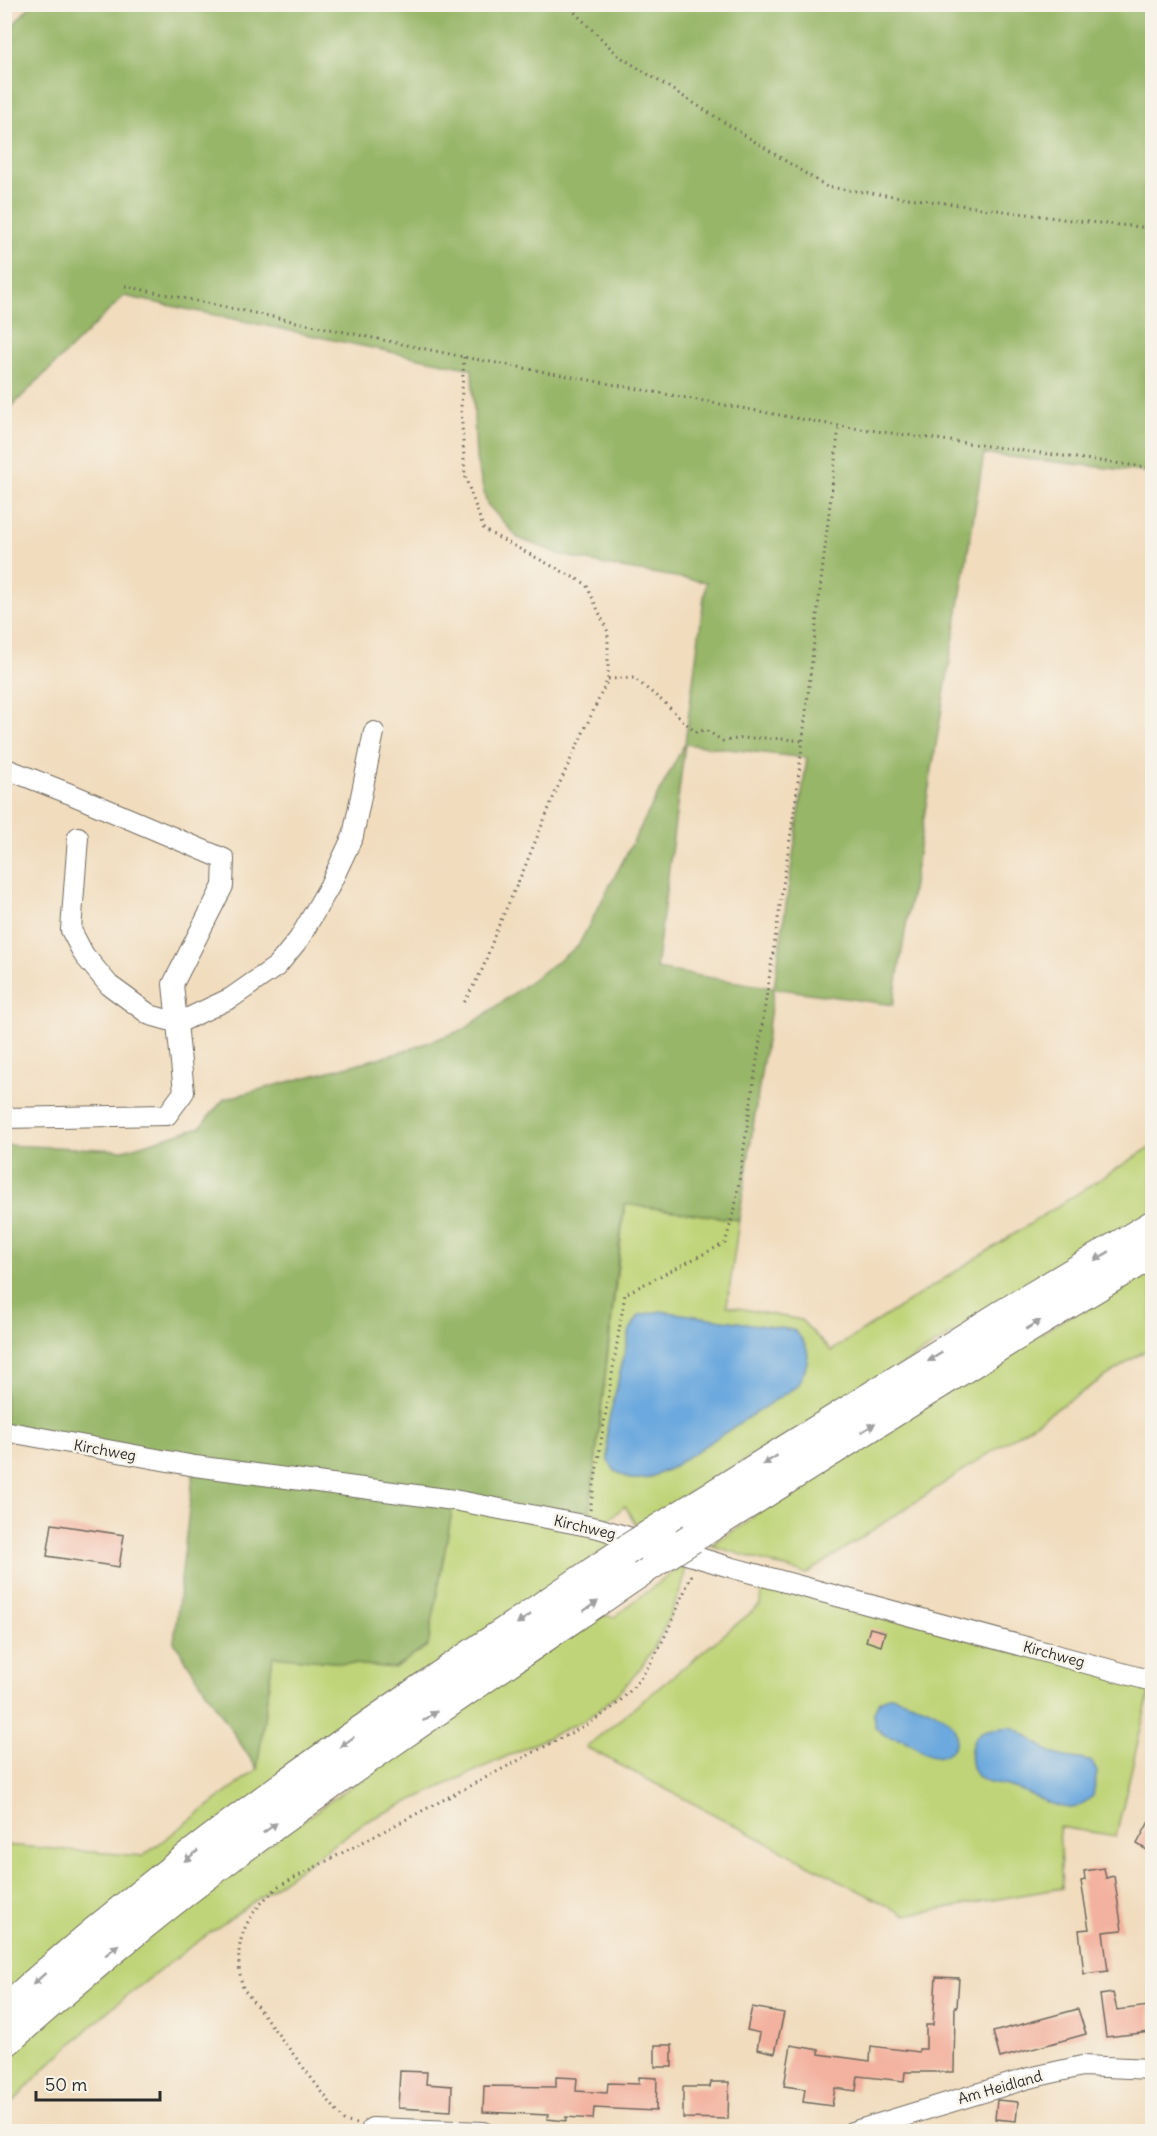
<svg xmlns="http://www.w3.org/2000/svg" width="1157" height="2136" viewBox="0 0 1157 2136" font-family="Delius,sans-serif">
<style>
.green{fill:#bfd478;stroke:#758052;stroke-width:1.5}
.forest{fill:#97b668;stroke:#61704a;stroke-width:1.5;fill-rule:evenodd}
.water{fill:#6ca9de;stroke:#4c6a84;stroke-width:1.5}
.building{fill:#f3b29f}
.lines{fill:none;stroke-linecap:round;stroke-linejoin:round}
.minor-casing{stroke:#70695e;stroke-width:22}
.highway-casing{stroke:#70695e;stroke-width:32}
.path{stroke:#70695e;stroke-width:3;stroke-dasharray:1.5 4.5;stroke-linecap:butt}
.minor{stroke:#fff;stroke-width:20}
.highway{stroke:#fff;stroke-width:30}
.highway-bridge-casing{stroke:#70695e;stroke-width:32;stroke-linecap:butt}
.highway-bridge{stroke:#fff;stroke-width:30}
.oneway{fill:#a0a0a0}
.labels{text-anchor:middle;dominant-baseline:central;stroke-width:5;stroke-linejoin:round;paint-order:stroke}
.street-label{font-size:15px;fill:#2b2b2b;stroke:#f7f3e8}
</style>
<rect width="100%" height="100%" fill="#f7f3e8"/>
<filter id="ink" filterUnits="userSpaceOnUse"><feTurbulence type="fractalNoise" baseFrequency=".0167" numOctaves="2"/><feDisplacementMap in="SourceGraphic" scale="12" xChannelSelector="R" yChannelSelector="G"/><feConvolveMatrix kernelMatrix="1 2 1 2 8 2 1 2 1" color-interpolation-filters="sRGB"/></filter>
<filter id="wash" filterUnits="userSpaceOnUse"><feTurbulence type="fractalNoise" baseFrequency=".008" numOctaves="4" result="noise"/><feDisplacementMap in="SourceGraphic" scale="24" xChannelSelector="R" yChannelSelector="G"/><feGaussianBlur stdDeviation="1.35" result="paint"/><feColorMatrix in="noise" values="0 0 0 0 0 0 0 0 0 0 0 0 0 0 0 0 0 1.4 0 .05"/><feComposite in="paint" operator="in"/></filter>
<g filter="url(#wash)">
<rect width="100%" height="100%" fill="#f1dcbd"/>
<g class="green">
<polygon points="1152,1146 1152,1211 803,1426 636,1525 625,1506 598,1528 588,1526 625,1204 739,1220 727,1306 801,1320 831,1351"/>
<polygon points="1152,1264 1152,1346 806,1574 710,1545 745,1524 764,1506"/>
<polygon points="452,1507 577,1530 614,1542 5,1999 5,1845 143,1856 257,1769 273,1656 394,1668"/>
<path d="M684,1564C686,1583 680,1590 673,1608C652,1659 630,1688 585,1720L365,1822L189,1948L110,2009L41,2072L5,2111V2058L29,2034L212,1884L596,1614L614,1617Z"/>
<polygon points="762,1576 1152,1681 1116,1836 1059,1827 1062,1888 905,1915 586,1747 760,1605"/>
</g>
<path class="forest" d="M32,4L1152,5V473L984,454L893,1005L774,988L739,1220L624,1204L588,1526L454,1500L428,1646L394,1668L273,1656L257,1769L174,1642L194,1466L5,1431V1145L124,1150L200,1127L224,1099L398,1053L465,1029L578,946L685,743L706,582L615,567L562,555L518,538L487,504L476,459L472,369L124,296L5,413L4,35ZM685,744L807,758L774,988L656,969Z"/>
<g class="water">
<path d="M661,1311L794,1330C815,1352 809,1361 797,1386L669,1469L646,1479H630L615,1471L608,1461L607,1428L630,1330L639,1315Z"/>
<path d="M891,1696C912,1703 965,1714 955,1744C953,1749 947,1755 941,1756C928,1759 914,1744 903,1740C897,1738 890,1738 885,1735C881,1733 878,1729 874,1726V1712L879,1701Z"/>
<path d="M1011,1727C1030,1734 1040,1748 1055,1754C1067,1759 1081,1758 1092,1762L1097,1772L1093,1796C1086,1801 1078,1809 1069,1808C1046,1806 1026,1789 1003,1785C994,1784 983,1783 977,1776C967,1764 968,1738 984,1731C992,1728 1002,1728 1011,1727Z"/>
</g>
<g id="blocks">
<g class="building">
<polygon points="52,1524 124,1535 119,1567 47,1556"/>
<polygon points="870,1628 885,1632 881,1646 866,1641"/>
<polygon points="1152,1816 1152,1853 1137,1844"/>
<polygon points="1104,1868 1106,1878 1114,1876 1122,1930 1103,1932 1108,1971 1084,1974 1079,1930 1089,1929 1081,1881 1085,1880 1084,1871"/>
<polygon points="936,1977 959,1978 957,2007 955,2006 954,2072 905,2072 904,2081 858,2076 856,2091 835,2088 832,2106 803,2102 805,2089 784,2086 791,2045 819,2050 819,2054 870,2061 871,2046 919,2052 919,2049 926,2049 926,2025 933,2025"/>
<polygon points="1113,1993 1117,2010 1149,2006 1151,2032 1106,2037 1100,1995"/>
<polygon points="752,2007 784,2013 775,2053 757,2049 760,2033 747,2030"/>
<polygon points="1078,2009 1086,2034 1000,2058 993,2032"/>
<rect x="655" y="2045" width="17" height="22"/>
<polygon points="400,2071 427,2072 426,2084 452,2086 451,2111 398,2108"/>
<polygon points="556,2077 577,2078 576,2091 607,2093 608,2083 639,2084 639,2077 657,2078 656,2111 594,2108 593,2119 566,2117 566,2121 547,2119 548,2115 483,2112 484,2086 556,2087"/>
<polygon points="711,2082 729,2082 728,2119 683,2118 683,2087 710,2087"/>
<polygon points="997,2100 1018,2102 1016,2121 995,2119"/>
</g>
</g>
</g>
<g filter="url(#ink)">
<use href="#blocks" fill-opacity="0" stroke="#70695e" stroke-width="1.5"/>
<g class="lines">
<g class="minor-casing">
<g id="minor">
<polyline points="4,768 73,795 224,859 223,886 173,984 184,1092 167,1115 4,1118"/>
<polyline points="78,837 71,930 84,955 109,985 150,1015 178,1023 231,998 277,966 299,939 329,887 353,836 374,732"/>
<polyline points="4,1431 195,1466 454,1500 598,1528 733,1568 1152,1681"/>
<polyline points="372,2128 484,2132"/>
<polyline points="852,2132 1029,2078 1082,2066 1152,2069"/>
</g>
</g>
<g class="highway-casing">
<g id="highway">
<polyline points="661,1528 1004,1314 1152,1226"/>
<polyline points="692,1538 1018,1334 1152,1253"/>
<path d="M4,2011C195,1837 412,1695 625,1551"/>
<path d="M4,2043C76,1980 148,1918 225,1861C365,1757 511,1660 656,1561"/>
</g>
</g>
<g class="path">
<polyline points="566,4 619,56 827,187 1078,221 1152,228"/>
<polyline points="125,286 464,357 839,426 1152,468"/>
<polyline points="464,357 461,407 465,476 484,530 586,584 608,632 608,679 556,791 524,869 497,929 483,968 464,1003"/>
<path d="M608,679L634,678L666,704L695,732L706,730L723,741C750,736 776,738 803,741"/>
<polyline points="590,1510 625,1294 725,1243 735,1208 796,798 839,426"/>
<path d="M356,2124L344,2121L243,1988C231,1943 245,1915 279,1886L586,1725C595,1719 605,1714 613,1707C656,1672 671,1620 693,1572"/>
</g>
<use href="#minor" class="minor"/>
<use href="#highway" class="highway"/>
<g class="highway-bridge-casing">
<g id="highway-bridge">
<polyline points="625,1551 661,1528"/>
<polyline points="656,1561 692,1538"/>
</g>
</g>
<use href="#highway-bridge" class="highway-bridge"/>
</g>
<defs><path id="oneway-solid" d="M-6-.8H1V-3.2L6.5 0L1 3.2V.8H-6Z" transform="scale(1.5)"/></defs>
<g class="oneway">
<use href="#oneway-solid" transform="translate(1102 1256) rotate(149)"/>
<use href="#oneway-solid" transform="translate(1033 1325) rotate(-31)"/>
<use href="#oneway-solid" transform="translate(935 1357) rotate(148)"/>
<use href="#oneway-solid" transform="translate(868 1428) rotate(-32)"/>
<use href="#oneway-solid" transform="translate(770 1460) rotate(148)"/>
<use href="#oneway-solid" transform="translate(591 1606) rotate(-34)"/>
<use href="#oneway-solid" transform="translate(524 1619) rotate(146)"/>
<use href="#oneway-solid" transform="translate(430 1716) rotate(-35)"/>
<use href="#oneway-solid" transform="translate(347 1742) rotate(145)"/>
<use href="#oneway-solid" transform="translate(270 1828) rotate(-36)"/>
<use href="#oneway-solid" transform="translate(191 1856) rotate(142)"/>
<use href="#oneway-solid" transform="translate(112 1950) rotate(-39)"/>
<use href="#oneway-solid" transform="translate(39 1979) rotate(138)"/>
</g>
</g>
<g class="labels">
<g class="street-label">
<text transform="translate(105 1450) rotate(10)">Kirchweg</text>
<text transform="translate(585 1527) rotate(13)">Kirchweg</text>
<text transform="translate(1054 1654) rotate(15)">Kirchweg</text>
<text transform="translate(1000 2087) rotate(-16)">Am Heidland</text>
</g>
</g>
<rect width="1157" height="2136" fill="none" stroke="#f7f3e8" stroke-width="24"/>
<path d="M36 2091v9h124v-9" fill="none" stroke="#2b2b2b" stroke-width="3"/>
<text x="45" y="2091" font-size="18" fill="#2b2b2b" stroke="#f7f3e8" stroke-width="4.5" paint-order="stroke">50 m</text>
</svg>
